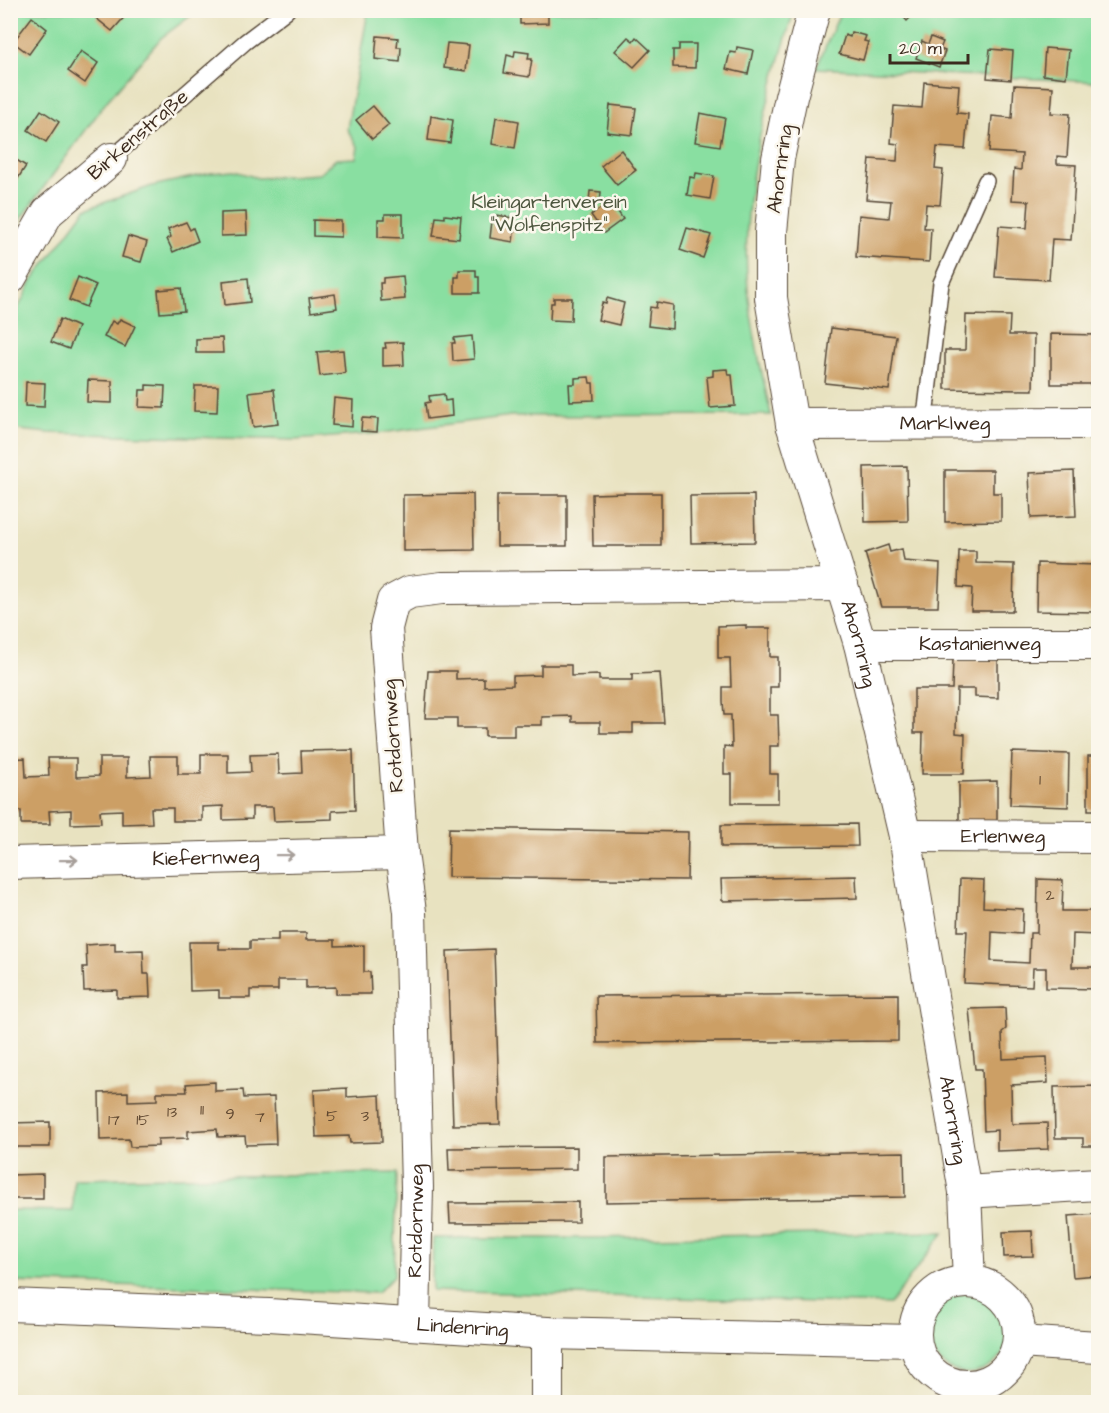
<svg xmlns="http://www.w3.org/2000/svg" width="1109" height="1413" viewBox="0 0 1109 1413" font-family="'Architects Daughter',sans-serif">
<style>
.green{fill:#89dfa1;stroke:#628460;stroke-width:1.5}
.building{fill:#cc9f65}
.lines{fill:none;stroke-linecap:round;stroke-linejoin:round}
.service-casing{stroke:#554636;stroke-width:18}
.minor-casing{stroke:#554636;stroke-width:34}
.service{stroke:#fff;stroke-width:15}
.minor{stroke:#fff;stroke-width:32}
.oneway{stroke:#a79f9a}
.labels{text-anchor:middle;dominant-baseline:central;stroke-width:5;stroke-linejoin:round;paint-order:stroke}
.number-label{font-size:16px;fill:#5f4730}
.street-label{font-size:20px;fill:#3b2a1e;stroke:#fbf7ec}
.park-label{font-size:20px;fill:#4e573f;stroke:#fbf7ec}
</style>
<rect width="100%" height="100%" fill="#fbf7ec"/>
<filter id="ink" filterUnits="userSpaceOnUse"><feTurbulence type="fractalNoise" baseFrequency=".0167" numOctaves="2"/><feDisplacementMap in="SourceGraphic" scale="12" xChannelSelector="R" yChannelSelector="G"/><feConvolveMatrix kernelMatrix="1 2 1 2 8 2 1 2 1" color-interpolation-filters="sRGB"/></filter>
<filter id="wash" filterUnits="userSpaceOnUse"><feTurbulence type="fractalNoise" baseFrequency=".008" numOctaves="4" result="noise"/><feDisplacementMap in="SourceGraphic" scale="24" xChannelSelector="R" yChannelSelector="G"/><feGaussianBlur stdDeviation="1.35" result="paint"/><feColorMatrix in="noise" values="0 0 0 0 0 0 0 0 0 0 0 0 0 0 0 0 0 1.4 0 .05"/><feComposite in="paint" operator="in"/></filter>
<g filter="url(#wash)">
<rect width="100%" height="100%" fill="#e8e2c0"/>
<g class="green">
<polygon points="11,11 197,11 161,38 107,101 22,217 11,238"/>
<path d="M368,11H794C767,99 739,195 748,289C752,331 762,373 771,415L511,416L381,433L295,440L48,433L11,429V322L32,281L86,209L152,186L211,173L234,171L258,178L319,174L336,159L356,158L358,147L347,129Z"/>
<polygon points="841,11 1098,11 1098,82 816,68"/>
<polygon points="397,1173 394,1276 377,1293 11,1282 11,1210 73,1211 74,1179"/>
<polygon points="944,1232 890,1304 432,1291 433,1238 588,1238"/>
<circle cx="968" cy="1333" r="40"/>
</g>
<g id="blocks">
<g class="building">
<polygon points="102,10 125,10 128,13 112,31 96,18"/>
<polygon points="520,10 548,10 548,23 520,24"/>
<polygon points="897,10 918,10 907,21"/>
<polygon points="32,17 47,29 29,54 13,42"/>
<polygon points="851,32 866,36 864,41 868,42 863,60 839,54 845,35 850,37"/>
<polygon points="377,36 398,38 397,47 401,47 400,62 375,59"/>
<polygon points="628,37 633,41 636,37 650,50 634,67 615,51"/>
<polygon points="931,37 943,42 940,49 945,51 939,67 916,58 922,41 928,44"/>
<polygon points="447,43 469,45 466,71 444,68"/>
<polygon points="679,44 696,44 695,68 673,67 673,50 679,50"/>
<polygon points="737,47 753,50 748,74 726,69 730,52 736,53"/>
<polygon points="1045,48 1069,50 1066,78 1043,75"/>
<polygon points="990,49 1013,51 1011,80 987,78"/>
<polygon points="81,51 98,63 85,83 68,71"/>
<polygon points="515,51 529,53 528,59 532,59 529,77 504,73 507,55 514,57"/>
<polygon points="924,82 959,85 957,113 968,114 965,149 937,147 935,169 943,170 940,205 926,204 924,228 931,228 929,262 856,257 859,215 889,218 891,201 866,199 870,159 897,161 898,144 891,143 894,106 922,108"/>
<polygon points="1014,85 1053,87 1051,113 1070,114 1067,157 1057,156 1057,164 1076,165 1071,240 1052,239 1049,280 995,277 999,226 1027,228 1029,201 1012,200 1014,169 1021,170 1022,154 989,152 992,116 1012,118"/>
<polygon points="610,105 636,108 632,135 607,132"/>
<polygon points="373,106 389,125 372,139 356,120"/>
<polygon points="41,110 59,122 46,142 28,130"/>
<polygon points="700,113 725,118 720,146 695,142"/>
<polygon points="431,116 453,120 450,143 428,140"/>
<polygon points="496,117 519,121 515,148 492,144"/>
<polygon points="621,150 636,170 617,185 601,166"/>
<polygon points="10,156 26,166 13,186 10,184"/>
<polygon points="696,173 714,176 710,199 687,195 690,177 695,178"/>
<polygon points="590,191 601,192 600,204 589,202"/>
<polygon points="606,205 609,209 614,206 623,219 604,233 591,215"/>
<polygon points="246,212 247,235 221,236 221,213"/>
<polygon points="385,214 403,214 403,238 378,237 378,219 385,219"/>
<polygon points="445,215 461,217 459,239 433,236 436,217 445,218"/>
<polygon points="497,215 513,218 512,225 515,225 513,242 490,238 492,221 496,222"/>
<polygon points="313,220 341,221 341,237 313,236"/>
<polygon points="186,222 190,230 193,228 198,241 173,252 167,239 171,237 168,229"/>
<polygon points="687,228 711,235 703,258 680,250"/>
<polygon points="128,236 147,242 141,262 122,257"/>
<polygon points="459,270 476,270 476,277 479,277 479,293 455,293 455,277 459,277"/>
<polygon points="403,276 405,299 381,301 380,283 383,283 383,278"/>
<polygon points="78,277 96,285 86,307 69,300"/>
<polygon points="248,278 250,302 225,305 223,281"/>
<polygon points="181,288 184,311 160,313 158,290"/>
<polygon points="335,294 337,308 311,312 309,298"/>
<polygon points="554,298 572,298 571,321 550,320 551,303 554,303"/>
<polygon points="607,298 624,303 619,325 598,320 602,303 606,304"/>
<polygon points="657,302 673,305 672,329 648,326 650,307 656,308"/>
<polygon points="966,315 1010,316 1009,335 1034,335 1033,390 945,389 945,350 965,350"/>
<polygon points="60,319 78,327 69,349 51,342"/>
<polygon points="120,319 135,326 125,347 104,337 112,321 117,324"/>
<polygon points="831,328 896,336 889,390 825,383"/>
<polygon points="1051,334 1098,335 1098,384 1051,384"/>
<polygon points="472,336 474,359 453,361 452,343 455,343 454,338"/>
<polygon points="222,338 223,353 196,353 196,339"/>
<polygon points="403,342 404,365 383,366 383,348 386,348 385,343"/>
<polygon points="343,350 345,373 320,376 317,352"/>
<polygon points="727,369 728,375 732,375 735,406 710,408 707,377 713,376 713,370"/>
<polygon points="589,377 590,383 593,383 594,400 570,401 569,384 575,384 575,378"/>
<polygon points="88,380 112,381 112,403 87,402"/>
<polygon points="26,382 45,383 44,407 25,406"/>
<polygon points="146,385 165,386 164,408 139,407 140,390 146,390"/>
<polygon points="195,386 218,386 217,412 194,411"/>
<polygon points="274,389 278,424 253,427 249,392"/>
<polygon points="444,394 445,401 451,400 452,416 427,419 425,403 430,402 429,396"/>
<polygon points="334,398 353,400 352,427 332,425"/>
<polygon points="362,418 378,419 377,432 361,431"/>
<polygon points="907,466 908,521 865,522 864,467"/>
<polygon points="945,470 993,470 993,493 1001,493 1001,521 945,522"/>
<polygon points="1074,471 1076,516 1031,518 1029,473"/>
<polygon points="626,493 661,493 661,546 593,546 592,494"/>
<polygon points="473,494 474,550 403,551 403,495"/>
<rect x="497" y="495" width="70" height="51"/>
<polygon points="754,495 755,542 691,543 690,496"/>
<polygon points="888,545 890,552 902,549 904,561 940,564 938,607 881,607 865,553"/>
<polygon points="959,551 976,551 976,563 1014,564 1013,611 971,611 972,588 958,587"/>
<polygon points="1037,563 1097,565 1096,612 1036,611"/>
<polygon points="746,625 746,628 770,628 770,657 778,657 778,687 770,687 770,715 778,715 779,746 770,746 770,774 778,774 778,803 732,803 732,774 724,774 724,746 732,747 731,715 724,715 723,701 723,687 731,687 730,658 718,658 718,626"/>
<polygon points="953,659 998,660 998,698 975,697 975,689 957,689 956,733 965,734 964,774 922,774 923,733 914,733 914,689 952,689"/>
<polygon points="541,665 571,665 571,676 599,675 599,680 632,680 632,674 660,673 664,723 633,723 633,733 600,733 600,722 572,722 572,716 542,717 542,725 514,725 514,736 485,736 485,728 457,728 457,718 425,718 428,671 456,671 456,679 484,678 484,686 513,685 513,676 541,675"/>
<polygon points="353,750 355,810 332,811 332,819 274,821 273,807 252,807 252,819 223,820 223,806 202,807 202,821 173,821 173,808 151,808 152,823 122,824 122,810 100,811 101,823 71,824 71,810 49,811 50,824 21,824 21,811 10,811 10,759 25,758 26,777 49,776 48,758 76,758 76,777 99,776 99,758 127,758 127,777 151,776 150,756 178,756 178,774 201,774 201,754 228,754 228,773 251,772 250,755 278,754 279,774 302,773 301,751"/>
<polygon points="1012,752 1069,754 1068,807 1010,805"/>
<rect x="1088" y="756" width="10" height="54"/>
<polygon points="997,781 997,823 959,823 959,782"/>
<polygon points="857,824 858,846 721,847 721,825"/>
<polygon points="449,828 688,832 687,880 448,877"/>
<polygon points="856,876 857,898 722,901 721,879"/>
<polygon points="960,879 984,880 983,907 1023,909 1022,934 992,932 991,961 1029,963 1030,933 1037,933 1038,879 1063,880 1062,911 1098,911 1098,935 1073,934 1072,967 1098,967 1098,989 1046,988 1046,968 1033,968 1032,986 964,983 967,931 958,931"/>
<polygon points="278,933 306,933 306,940 335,940 335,946 364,945 364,972 370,972 371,994 336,994 336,987 306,988 306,980 278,980 278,990 250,990 250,998 219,998 219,990 190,991 189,942 219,942 219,949 250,949 250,941 278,941"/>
<polygon points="115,943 115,951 143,950 144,974 149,974 150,997 117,998 117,990 84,991 83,967 87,967 86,945"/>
<polygon points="494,949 500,1124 453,1125 447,951"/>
<polygon points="898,994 898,1041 597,1043 596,996"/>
<polygon points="1005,1008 1006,1029 1002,1032 1003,1059 1047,1057 1048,1083 1011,1085 1012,1124 1047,1123 1048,1149 997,1151 997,1130 984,1131 982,1069 975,1069 969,1009"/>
<polygon points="215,1082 215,1091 243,1090 244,1098 274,1097 276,1144 246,1145 245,1136 218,1137 217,1129 188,1131 188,1138 158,1139 158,1146 130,1147 129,1139 100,1140 99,1093 128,1092 128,1101 157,1100 157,1092 187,1092 186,1084"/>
<polygon points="1098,1086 1098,1146 1083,1146 1083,1138 1055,1138 1054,1087"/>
<polygon points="347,1088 347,1097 380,1095 382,1142 350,1143 349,1136 316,1137 314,1090"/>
<polygon points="50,1122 50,1147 10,1147 10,1123"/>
<polygon points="577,1147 577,1169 449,1171 448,1148"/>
<polygon points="904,1152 905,1197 606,1202 606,1157"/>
<polygon points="43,1174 43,1199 10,1199 10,1175"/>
<polygon points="578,1202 578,1222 450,1223 449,1203"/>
<polygon points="1098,1214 1098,1275 1073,1277 1068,1216"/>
<polygon points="1032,1231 1033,1256 1004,1257 1003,1232"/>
</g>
</g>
</g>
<g filter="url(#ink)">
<use href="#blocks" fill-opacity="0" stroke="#554636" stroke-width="1.5"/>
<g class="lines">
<g class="service-casing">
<g id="service">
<polyline points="111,159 245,42 287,10"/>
<polyline points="924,425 941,283 986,181"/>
</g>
</g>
<g class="minor-casing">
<g id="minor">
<path id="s1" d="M814,10L791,97L778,159L771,232V298L792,424L860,644L905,836L965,1192L969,1281"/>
<polyline points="10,278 48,212 111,159"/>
<path id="s2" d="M792,424L1098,423"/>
<path id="s3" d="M860,644H1098"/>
<path id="s4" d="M905,836L1098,837"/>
<path id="s5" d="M10,863L402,853"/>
<polyline points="965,1192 1098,1184"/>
<circle cx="967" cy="1334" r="52"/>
<path id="s6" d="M10,1305L269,1315L547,1333L914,1341"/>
<path id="s7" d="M414,1323L417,1187L410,912L402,853L386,628L393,601L410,592L442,588L842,585"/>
<polyline points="547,1333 547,1402"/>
<polyline points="1019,1342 1098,1347"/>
</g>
</g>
<use href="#service" class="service"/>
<use href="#minor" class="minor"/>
</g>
<defs><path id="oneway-shaft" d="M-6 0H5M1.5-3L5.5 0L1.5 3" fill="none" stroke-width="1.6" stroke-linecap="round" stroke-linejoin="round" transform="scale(1.5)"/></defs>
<g class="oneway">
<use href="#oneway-shaft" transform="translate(285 855) rotate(-1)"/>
<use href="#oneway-shaft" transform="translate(69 860) rotate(-1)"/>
</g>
</g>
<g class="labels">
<g class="number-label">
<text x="1040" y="780">1</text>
<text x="1050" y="895">2</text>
<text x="202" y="1110">11</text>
<text x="172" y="1112">13</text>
<text x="230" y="1114">9</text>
<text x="332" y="1116">5</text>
<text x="365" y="1116">3</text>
<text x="260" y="1117">7</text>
<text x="114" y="1120">17</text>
<text x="143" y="1120">15</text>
</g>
<g class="street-label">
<text transform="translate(138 135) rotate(-41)">Birkenstraße</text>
<text transform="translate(780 169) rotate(-82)">Ahornring</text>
<text stroke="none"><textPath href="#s2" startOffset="153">Marklweg</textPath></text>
<text stroke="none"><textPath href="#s1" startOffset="650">Ahornring</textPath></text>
<text stroke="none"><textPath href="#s3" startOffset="120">Kastanienweg</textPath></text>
<text transform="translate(393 736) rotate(-94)">Rotdornweg</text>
<text stroke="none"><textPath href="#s4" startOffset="98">Erlenweg</textPath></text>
<text stroke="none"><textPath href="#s5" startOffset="196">Kiefernweg</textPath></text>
<text stroke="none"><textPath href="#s1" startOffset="1136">Ahornring</textPath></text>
<text stroke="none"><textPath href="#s7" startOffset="102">Rotdornweg</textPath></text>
<text stroke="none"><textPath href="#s6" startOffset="453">Lindenring</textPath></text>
</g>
<g class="park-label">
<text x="549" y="202">Kleingartenverein<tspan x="549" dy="23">"Wolfenspitz"</tspan></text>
</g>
</g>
<rect width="1109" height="1413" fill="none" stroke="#fbf7ec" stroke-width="36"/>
<path d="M890 54v9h78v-9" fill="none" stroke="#3b2a1e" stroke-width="3"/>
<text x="899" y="54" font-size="18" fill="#3b2a1e" stroke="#fbf7ec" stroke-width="4.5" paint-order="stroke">20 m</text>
</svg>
